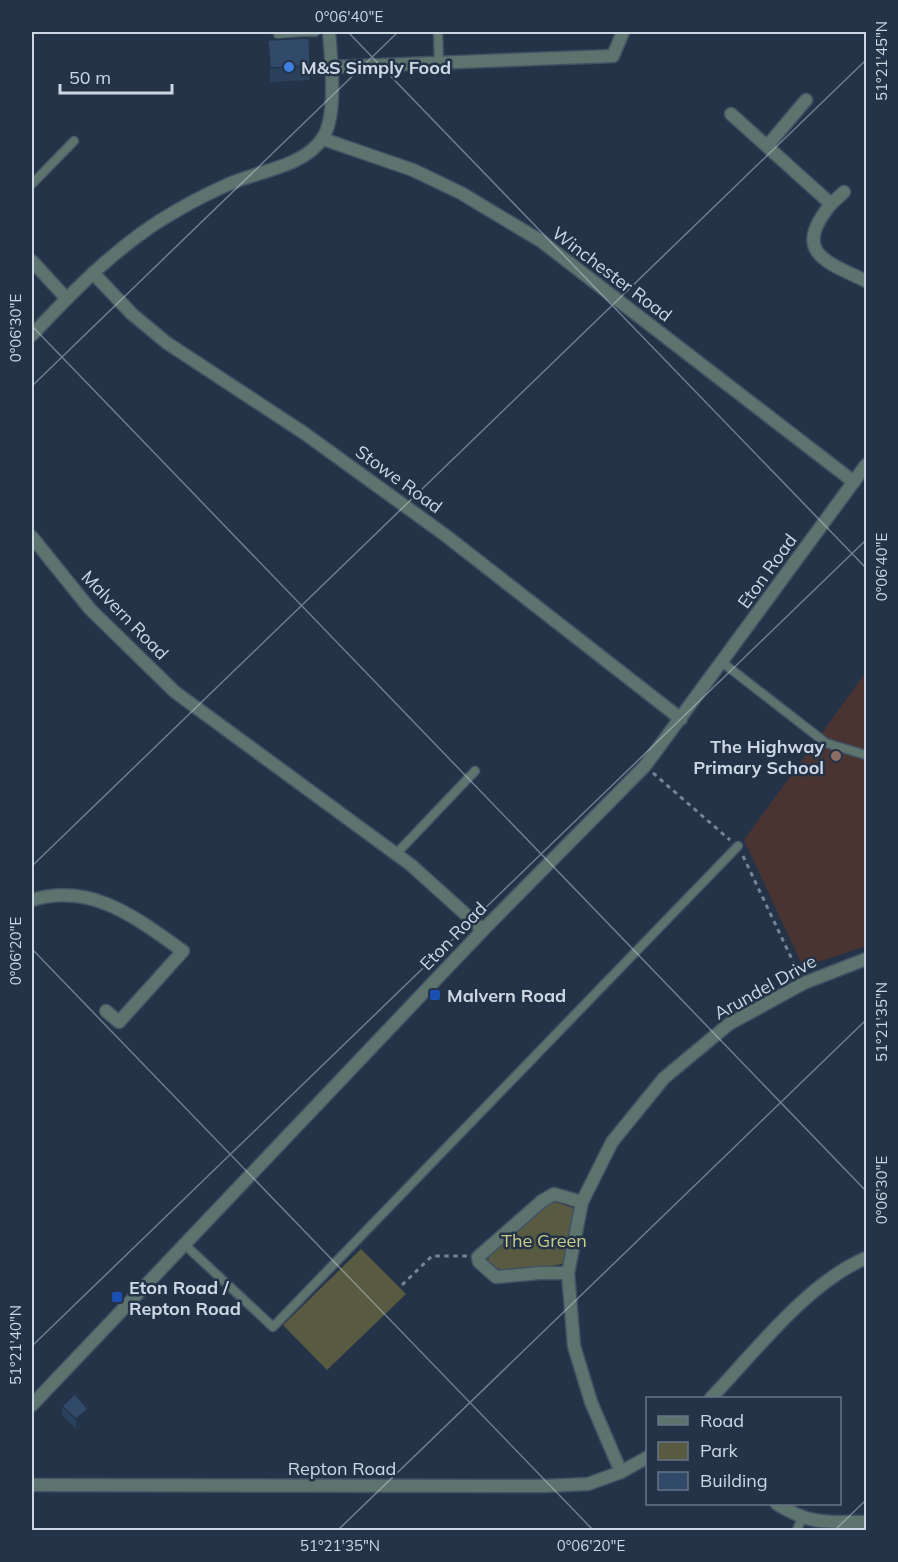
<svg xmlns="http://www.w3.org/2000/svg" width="898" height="1562" viewBox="0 0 898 1562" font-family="Mulish,sans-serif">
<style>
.education{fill:#493432}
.green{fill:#585a41}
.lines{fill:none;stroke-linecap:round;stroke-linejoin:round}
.service-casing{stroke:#425164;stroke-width:11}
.minor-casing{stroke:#425164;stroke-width:15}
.path{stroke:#778495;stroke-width:3;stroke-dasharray:4.5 4.5;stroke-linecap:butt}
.service{stroke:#5d736d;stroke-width:8}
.minor{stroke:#5d736d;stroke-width:12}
.wall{fill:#2b405b}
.shaded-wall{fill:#23344a}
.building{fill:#324a6a;stroke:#23344a;stroke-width:1.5}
.ticks{fill:none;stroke:#cdd7e4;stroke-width:1.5;stroke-opacity:0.45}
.shop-dot{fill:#3f7fe0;stroke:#243348;stroke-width:2}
.education-dot{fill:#8d6e63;stroke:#243348;stroke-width:2}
.transit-dot{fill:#1a4fb4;stroke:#243348;stroke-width:2}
.labels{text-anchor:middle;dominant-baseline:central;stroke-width:5;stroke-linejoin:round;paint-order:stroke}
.poi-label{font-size:18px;font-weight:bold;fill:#cdd7e4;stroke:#243348;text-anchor:start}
.street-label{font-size:18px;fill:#cdd7e4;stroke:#243348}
.park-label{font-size:18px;fill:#cbce87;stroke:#243348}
.neatline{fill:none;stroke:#cdd7e4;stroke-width:2}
.ticks-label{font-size:15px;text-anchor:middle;fill:#cdd7e4}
</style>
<rect width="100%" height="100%" fill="#243348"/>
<polygon class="education" points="866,672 866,946 803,967 744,840"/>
<g class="green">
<path d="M551,1201L577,1209L564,1263C555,1267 510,1272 500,1269C495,1268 491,1264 488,1261L490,1252Z"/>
<polygon points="361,1249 406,1294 327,1370 283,1325"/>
</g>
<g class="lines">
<g class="service-casing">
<g id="service">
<polyline points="278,32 278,34 301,32"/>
<polyline points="301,32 315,32"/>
<polyline points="438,32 439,63"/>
<polyline points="32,184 74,141"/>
<polyline points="723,663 826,743 866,755"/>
<polyline points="396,854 475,771"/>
<polyline points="183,1243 273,1327 738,846"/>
<polyline points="797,1530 802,1518"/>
</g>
</g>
<g class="minor-casing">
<g id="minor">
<polyline points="331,67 613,56 623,32"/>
<path d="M731,114L831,204C792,252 824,261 866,281"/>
<polyline points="323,139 413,170 461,193 541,241 854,482"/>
<polyline points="768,145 806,100"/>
<polyline points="831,204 844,192"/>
<polyline points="32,261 66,298"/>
<polyline points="93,273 132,314 167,343 304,433 445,535 681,719"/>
<path d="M32,335C75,289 121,242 176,211C193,201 211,192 229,184C258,171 303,167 322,139C338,117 331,58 329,32"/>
<polyline points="32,537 90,609 175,692 411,865 483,930"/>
<path d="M32,900C92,882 136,918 183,951L119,1022L106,1011"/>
<polyline points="568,1273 540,1273 496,1277 479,1262 478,1257 542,1201 554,1194 582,1202"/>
<path d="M711,1398C754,1353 808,1282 866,1258"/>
<polyline points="32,1405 483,930 645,766 866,465"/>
<polyline points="621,1472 591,1402 574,1346 568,1273 582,1202 612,1142 664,1078 729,1024 804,983 866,959"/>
<polyline points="32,1485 544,1486 588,1484 621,1472 648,1457"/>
<path d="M777,1504C810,1525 828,1522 866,1522"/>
</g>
</g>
<g class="path">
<polyline points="653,773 730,840"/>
<polyline points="743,856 798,972"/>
<polyline points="402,1285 432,1256 467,1256"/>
</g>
<use href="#service" class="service"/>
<use href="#minor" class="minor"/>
</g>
<g class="wall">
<polygon points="268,40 310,66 310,80 270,82"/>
<polygon points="62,1406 88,1418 76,1429 62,1415"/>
</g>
<polygon class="shaded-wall" points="88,1409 88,1418 76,1429 76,1419"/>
<g class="building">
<polygon points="309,38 310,66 270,68 268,40"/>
<polygon points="75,1394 88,1409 76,1419 62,1406"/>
</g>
<path class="ticks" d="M348,32L866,568M32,326L866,1191M32,386L398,32M32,866L866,60M32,949L593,1530M32,1346L866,540M338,1530L866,1020M835,1530L866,1500"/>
<circle class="shop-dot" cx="289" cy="67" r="6"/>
<circle class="education-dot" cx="836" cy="756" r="6"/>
<g class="transit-dot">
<rect x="429" y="989" width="12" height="12" rx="3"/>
<rect x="111" y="1291" width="12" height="12" rx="3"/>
</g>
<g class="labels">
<g class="poi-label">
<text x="301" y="67">M&amp;S Simply Food</text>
<text x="824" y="746" text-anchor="end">The Highway<tspan x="824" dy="21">Primary School</tspan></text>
<text x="447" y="995">Malvern Road</text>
<text x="129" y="1287">Eton Road /<tspan x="129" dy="21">Repton Road</tspan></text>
</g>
<g class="street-label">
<text transform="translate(612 274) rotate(37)">Winchester Road</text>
<text transform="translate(399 479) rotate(36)">Stowe Road</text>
<text transform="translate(767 571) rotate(-54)">Eton Road</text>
<text transform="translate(125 615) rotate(46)">Malvern Road</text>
<text transform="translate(453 936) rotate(-46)">Eton Road</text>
<text transform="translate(765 987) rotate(-29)">Arundel Drive</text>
<text x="342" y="1468">Repton Road</text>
</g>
<g class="park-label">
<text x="544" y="1240">The Green</text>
</g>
</g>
<rect width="898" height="1562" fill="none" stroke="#243348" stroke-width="66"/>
<rect x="646" y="1397" width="195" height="108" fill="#243348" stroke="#687586" stroke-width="1.5"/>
<rect x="658" y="1416" width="30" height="9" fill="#5d736d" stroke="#687586" stroke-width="1.5"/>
<text x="700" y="1427" font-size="18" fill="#cdd7e4">Road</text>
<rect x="658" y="1442" width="30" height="18" fill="#585a41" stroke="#687586" stroke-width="1.5"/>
<text x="700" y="1457" font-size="18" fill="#cdd7e4">Park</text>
<rect x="658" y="1472" width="30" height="18" fill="#324a6a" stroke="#687586" stroke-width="1.5"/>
<text x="700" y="1487" font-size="18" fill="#cdd7e4">Building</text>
<path d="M60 84v9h112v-9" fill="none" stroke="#cdd7e4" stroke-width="3"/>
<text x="69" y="84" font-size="18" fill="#cdd7e4" stroke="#243348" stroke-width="4.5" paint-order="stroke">50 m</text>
<rect x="33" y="33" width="832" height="1496" class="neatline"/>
<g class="ticks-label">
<text x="349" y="22">0°06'40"E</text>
<text transform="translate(882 61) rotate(-90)" y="5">51°21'45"N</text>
<text transform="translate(16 328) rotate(-90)" y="5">0°06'30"E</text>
<text transform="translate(882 567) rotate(-90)" y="5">0°06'40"E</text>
<text transform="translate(16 951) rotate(-90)" y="5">0°06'20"E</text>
<text transform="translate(882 1022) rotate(-90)" y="5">51°21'35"N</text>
<text transform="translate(882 1190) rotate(-90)" y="5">0°06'30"E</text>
<text transform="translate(16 1345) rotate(-90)" y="5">51°21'40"N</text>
<text x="340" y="1551">51°21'35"N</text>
<text x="591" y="1551">0°06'20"E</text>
</g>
</svg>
